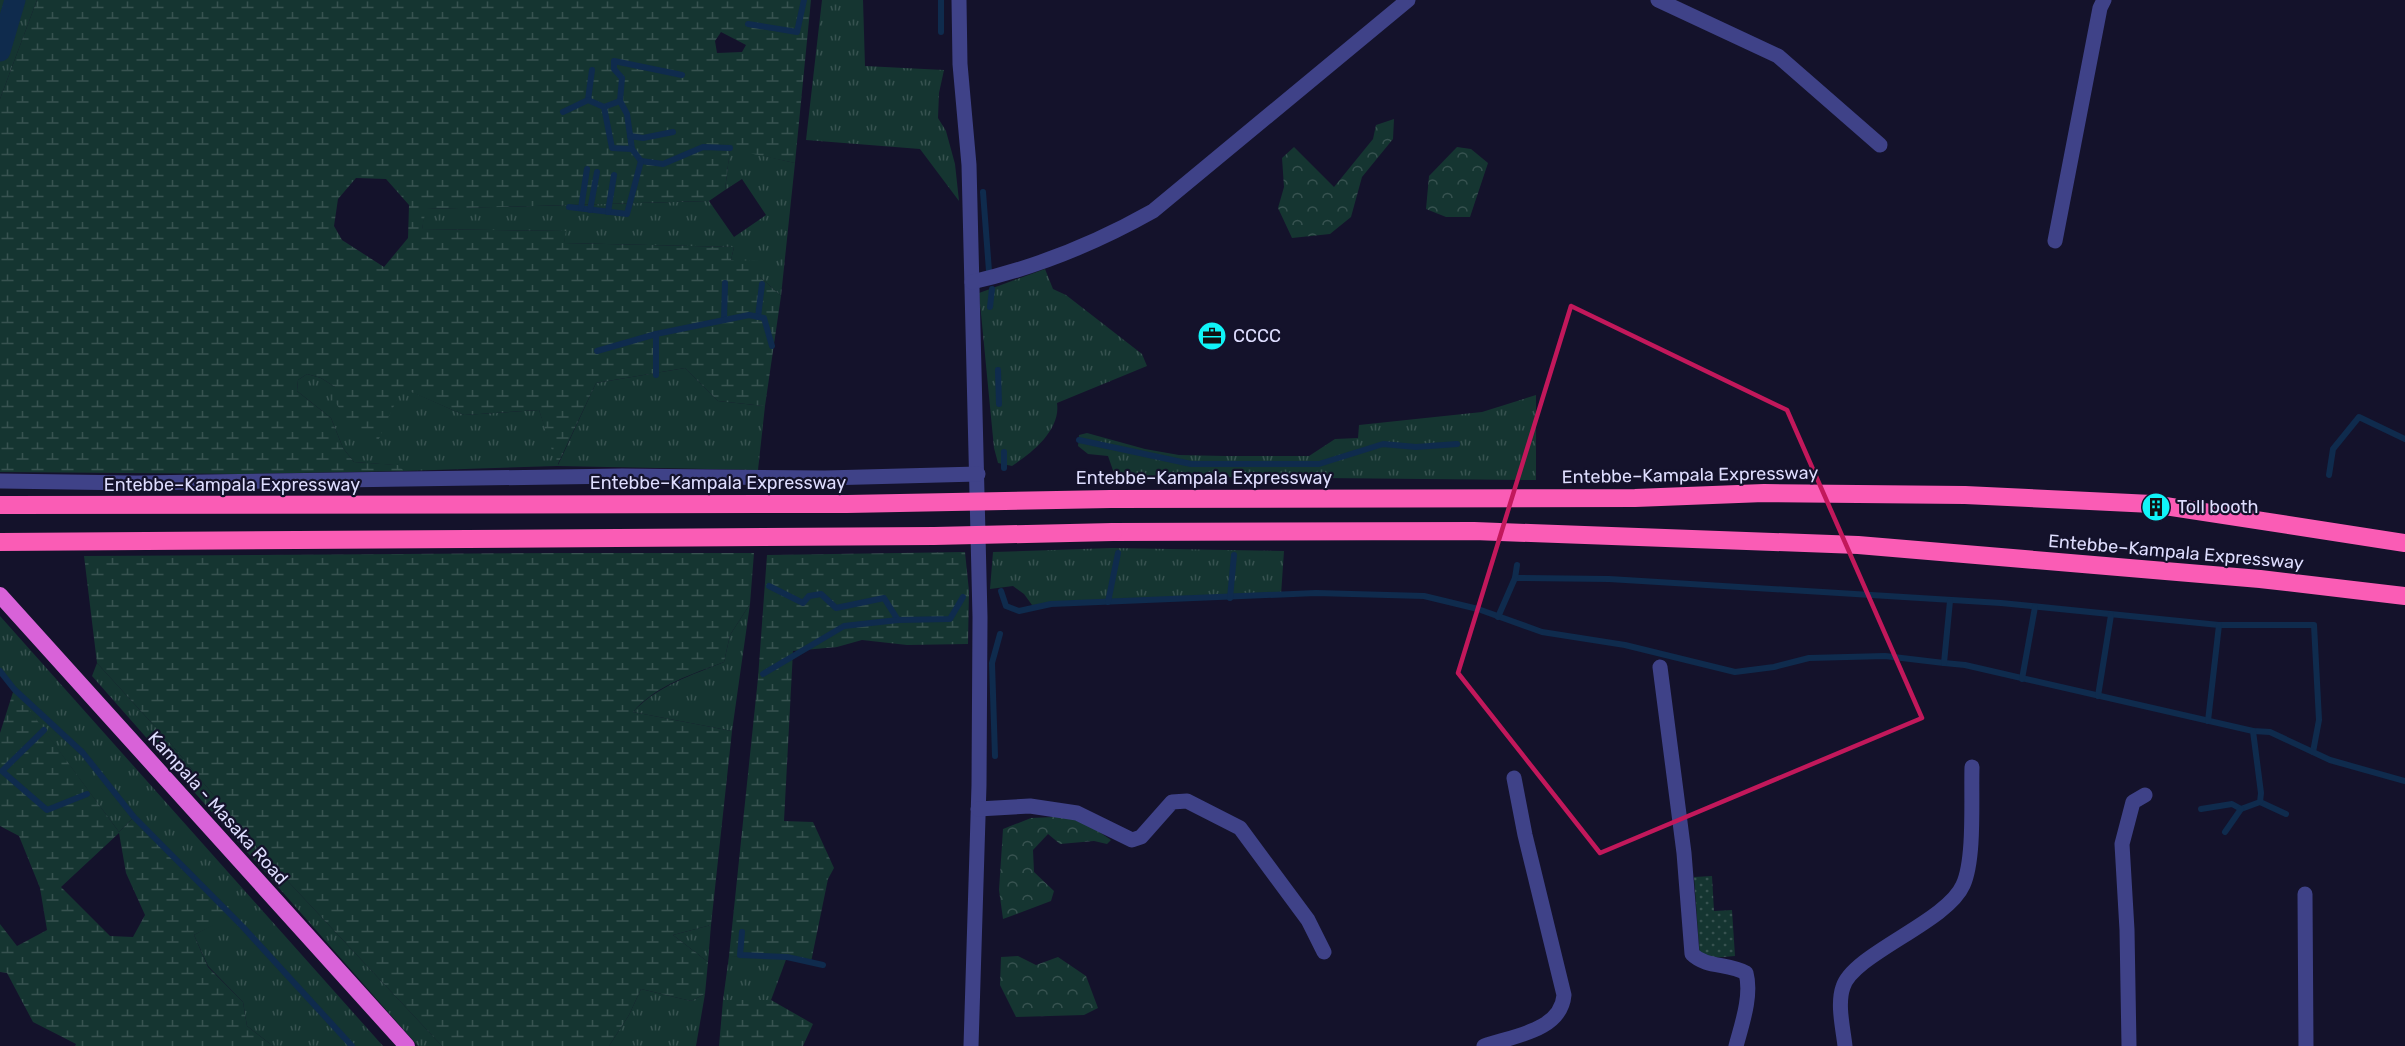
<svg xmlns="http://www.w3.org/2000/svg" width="2405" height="1046" viewBox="0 0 2405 1046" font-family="Rubik,sans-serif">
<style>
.grass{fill:url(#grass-tufts)}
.forest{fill:url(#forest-crowns)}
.wetland{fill:url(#wetland-marsh);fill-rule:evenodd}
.park{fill:url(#park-dots)}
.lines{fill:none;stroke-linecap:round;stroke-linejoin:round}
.stream{stroke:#0f2b4d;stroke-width:6}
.canal{stroke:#0f2b4d;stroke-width:21}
.minor{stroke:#3f4288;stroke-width:15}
.trunk{stroke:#d862d8;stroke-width:16}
.motorway{stroke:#fa5cb5;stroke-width:18}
.motorway-bridge{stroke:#fa5cb5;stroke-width:18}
.marked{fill:none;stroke:#c2185b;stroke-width:4.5;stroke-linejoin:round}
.labels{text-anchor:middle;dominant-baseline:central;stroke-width:4.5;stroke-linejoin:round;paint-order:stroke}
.poi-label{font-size:18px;fill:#deddfe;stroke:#14122b;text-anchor:start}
.street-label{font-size:18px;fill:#deddfe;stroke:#14122b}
</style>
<defs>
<pattern id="grass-tufts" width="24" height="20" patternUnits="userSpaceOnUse" patternTransform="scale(1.5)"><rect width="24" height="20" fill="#153531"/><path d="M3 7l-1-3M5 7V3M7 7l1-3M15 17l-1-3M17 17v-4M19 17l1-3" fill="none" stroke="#375250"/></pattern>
<pattern id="forest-crowns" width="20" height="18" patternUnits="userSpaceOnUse" patternTransform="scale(1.5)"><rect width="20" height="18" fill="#153531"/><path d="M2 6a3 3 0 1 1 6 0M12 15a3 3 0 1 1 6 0" fill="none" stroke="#375250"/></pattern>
<pattern id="wetland-marsh" width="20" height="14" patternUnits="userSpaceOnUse" patternTransform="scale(1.5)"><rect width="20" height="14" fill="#153531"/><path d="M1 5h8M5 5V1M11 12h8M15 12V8" fill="none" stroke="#375250"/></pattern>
<pattern id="park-dots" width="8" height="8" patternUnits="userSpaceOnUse" patternTransform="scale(1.5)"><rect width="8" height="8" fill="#153531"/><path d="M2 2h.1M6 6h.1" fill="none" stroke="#375250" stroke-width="1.8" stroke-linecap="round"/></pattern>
</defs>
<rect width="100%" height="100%" fill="#14122b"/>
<g class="grass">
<polygon points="0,0 37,0 0,99"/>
<polygon points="822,0 863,0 865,66 944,70 939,93 938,118 946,131 955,164 959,201 920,149 806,140"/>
<polygon points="730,148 795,163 781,296 760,277 731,260 734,247 564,243 565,231 422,229 425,209 709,201 734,237 766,215 742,179 725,190"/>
<path d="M1045,269L1053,289L1066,295L1142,354L1147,366L1057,403C1061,430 1032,453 1012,466L998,463L994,448L979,293Z"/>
<polygon points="685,368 718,401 765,406 758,470 557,466 404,471 394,465 354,462 343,448 331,418 297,391 298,380 307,374 321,378 335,387 401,387 464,415 539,410 558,465 596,383"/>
<polygon points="1536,395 1536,480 1115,476 1108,456 1088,454 1078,446 1079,435 1087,433 1145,449 1179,455 1225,456 1309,456 1335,439 1358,438 1359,425 1482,412"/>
<polygon points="1112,548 1284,551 1281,595 1032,605 1024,594 1013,586 990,589 993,552"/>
<path d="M750,604L732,731L633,712C657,686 692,675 724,662L730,635Z"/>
<polygon points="0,616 383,1046 273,1046 247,1026 243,1002 208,966 194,935 231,915 134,817 119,832 0,671"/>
<polygon points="97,663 170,743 268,860 442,1046 418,1046 92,676"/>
<polygon points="711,925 708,962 673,935"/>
<polygon points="729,956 787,957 771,1000 723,1000"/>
<polygon points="641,989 691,1001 705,994 696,1046 609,1046 629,1015"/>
</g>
<g class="forest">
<polygon points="1394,119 1393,139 1362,177 1351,217 1330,234 1292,238 1278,208 1284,187 1282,158 1294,147 1334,187 1373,139 1376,125"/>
<polygon points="1457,147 1471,149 1488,163 1470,217 1446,217 1426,209 1429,176"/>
<polygon points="1076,816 1111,840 1107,844 1094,841 1060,844 1048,834 1033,850 1034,872 1054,891 1051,901 1003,919 999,890 1003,829 1031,818"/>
<polygon points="1018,956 1036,965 1058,957 1086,976 1098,1008 1084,1015 1016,1017 1000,985 1001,957"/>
</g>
<g class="wetland">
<path d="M37,0H811L795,163L730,149L725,190L709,201L426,209L422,229L566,231L564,243L734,247L731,260L760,261V277L781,296L765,406L718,401L685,368L596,383L557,466L539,410L464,415L402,388L378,441L359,437L333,399L335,387L321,378L307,374L298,380L297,391L331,418L343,448L354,462L398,465L404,471L245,474L0,472V99ZM721,32L746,45L742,52L717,53L715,41ZM356,178L386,179L409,205L408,238L384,267L342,240L334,226L338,199Z"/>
<polygon points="965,552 969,591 968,644 907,645 862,640 837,647 793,651 784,821 813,822 834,868 828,879 811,962 787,957 729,956 758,678 767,555"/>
<path d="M565,553H754L750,604L730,635L724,662C693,674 656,685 633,712L732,731L711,925L673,935L708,962L705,994L691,1001L641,989L629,1015L609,1046H442L268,860L170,743L97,663L84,556Z"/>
<path d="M14,689L119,832L134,817L232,916L194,935L208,967L243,1002L247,1026L273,1046H75L76,1044L33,1022L7,973L0,972V924L17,946L47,930L40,888L19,836L0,826V733ZM119,833L126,873L145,915L133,937L110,936L61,887Z"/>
<polygon points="723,1000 771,1000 813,1024 803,1046 719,1046"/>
</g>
<polygon class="park" points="1712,876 1714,911 1732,910 1735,956 1700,959 1694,877"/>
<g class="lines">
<g class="stream">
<polyline points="748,24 797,32 804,0"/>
<polyline points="941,32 941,0"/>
<polyline points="588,100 592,70"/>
<polyline points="620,101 622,78 614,69 614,61 682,75"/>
<polyline points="604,107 620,101 627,114 632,149"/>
<polyline points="563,112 588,100 604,107 612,148 632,149 641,161 663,164 703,147 730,148"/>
<polyline points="630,136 643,138 673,132"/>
<polyline points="983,192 989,271"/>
<polyline points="569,207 627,214 641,161"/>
<polyline points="581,208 587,169"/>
<polyline points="590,210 597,172"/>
<polyline points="608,212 614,175"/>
<polyline points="990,307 992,289"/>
<polyline points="758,317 762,284"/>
<polyline points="724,320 725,283"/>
<polyline points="597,351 656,334 749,315 764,318 772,346"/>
<polyline points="998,370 999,404"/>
<polyline points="656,375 656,334"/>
<polyline points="1079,440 1191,464 1319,464 1383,444 1416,447 1457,444"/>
<polyline points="1004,468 1004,452"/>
<polyline points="2329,475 2333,449 2359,417 2405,439"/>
<polyline points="1515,578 1609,579 2001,603 2219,625 2314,625 2319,720 2313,752"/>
<polyline points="769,586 803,603 809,596 821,594 836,608 884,598 898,620"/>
<polyline points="1001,591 1006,606 1019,611 1051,604 1316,593 1424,596 1478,609 1542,632 1625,645 1735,672 1774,667 1809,658 1885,656 1944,663 1965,665 2253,731 2270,732 2330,760 2405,781"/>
<polyline points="1230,598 1234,555"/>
<polyline points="1108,602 1118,553"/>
<polyline points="1498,617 1515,578 1517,565"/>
<polyline points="1944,663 1950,601"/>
<polyline points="0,671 14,689 83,753 134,817 243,927 352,1046"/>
<polyline points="763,674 844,626 898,620 950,619 963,597"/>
<polyline points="2022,679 2035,607"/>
<polyline points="2098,696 2111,615"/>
<polyline points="2208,721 2219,625"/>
<polyline points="44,730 2,771 47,810 87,794"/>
<polyline points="995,756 992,663 1000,634"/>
<polyline points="2260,802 2286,814"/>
<polyline points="2201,809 2232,804 2241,809 2260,802 2261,793 2253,731"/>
<polyline points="2225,832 2241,809"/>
<polyline points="742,932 740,955 787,957 823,965"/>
</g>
<polyline class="canal" points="0,51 15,0"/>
<g class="minor">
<polyline points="959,0 960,64 969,165 980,617 979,785 971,1046"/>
<polyline points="1658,0 1778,56 1880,145"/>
<polyline points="2055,241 2100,8 2104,0"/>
<path d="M972,282C1034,268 1098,242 1153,211L1408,0"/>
<polyline points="0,481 136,483 622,476 825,478 978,474"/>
<path d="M1660,667L1684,853L1692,954C1706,968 1729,963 1746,973C1752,995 1742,1024 1736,1046"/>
<polyline points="978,809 1030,806 1077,813 1132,840 1141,837 1172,802 1187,801 1240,828 1308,920 1324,952"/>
<polyline points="2305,894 2306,1046"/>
<path d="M1484,1046C1513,1036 1561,1031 1564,995L1525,835L1514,778"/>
<path d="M1845,1046C1843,1028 1837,1004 1843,987C1853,954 1947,922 1963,885C1975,859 1971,798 1972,767"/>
<polyline points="2129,1046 2127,930 2122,844 2133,802 2145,795"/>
</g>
<polyline class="trunk" points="0,595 407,1046"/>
<g class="motorway">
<polyline points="1111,499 1635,498 1764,493 1965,495 2152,504 2405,543"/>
<polyline points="1113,532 1474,531 1858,545 2260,579 2405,596"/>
</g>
<g class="motorway-bridge">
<polyline points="0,505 847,504 1111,499"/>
<polyline points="0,542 934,536 1113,532"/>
</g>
</g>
<path class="marked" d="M1571,306L1787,410L1922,718L1600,853L1458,673Z"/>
<defs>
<g id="office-disc" transform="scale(1.5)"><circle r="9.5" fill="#10f4f7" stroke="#14122b"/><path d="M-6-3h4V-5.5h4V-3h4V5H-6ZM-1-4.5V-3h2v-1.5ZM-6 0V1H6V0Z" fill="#111"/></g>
<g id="building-disc" transform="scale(1.5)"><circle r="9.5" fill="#10f4f7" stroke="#14122b"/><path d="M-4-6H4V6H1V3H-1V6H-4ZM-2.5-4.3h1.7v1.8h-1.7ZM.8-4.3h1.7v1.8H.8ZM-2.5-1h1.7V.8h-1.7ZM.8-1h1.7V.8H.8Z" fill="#111"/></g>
</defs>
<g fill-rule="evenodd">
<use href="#office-disc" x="1212" y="336"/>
<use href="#building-disc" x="2156" y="507"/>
</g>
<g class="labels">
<g class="poi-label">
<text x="1233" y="336">CCCC</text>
<text x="2177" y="507">Toll booth</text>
</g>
<g class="street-label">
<text transform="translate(1690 475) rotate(-1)">Entebbe–Kampala Expressway</text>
<text x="1204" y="478">Entebbe–Kampala Expressway</text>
<text x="718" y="483">Entebbe–Kampala Expressway</text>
<text x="232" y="485">Entebbe–Kampala Expressway</text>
<text transform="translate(2176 552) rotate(5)">Entebbe–Kampala Expressway</text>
<text transform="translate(218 808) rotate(48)">Kampala - Masaka Road</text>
</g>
</g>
</svg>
